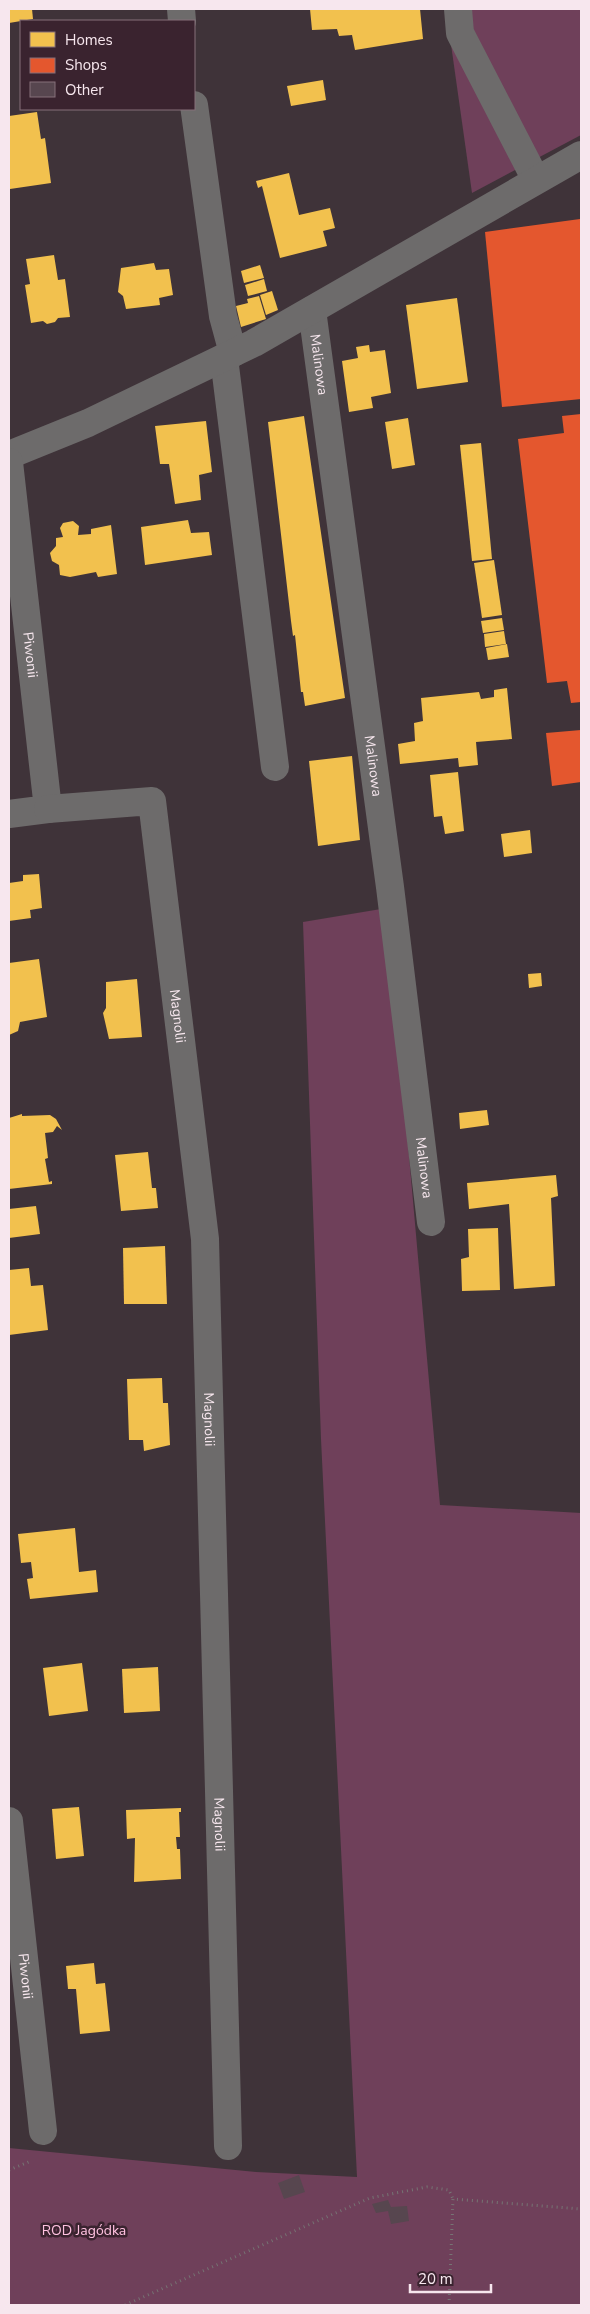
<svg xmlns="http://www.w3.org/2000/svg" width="590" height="2314" viewBox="0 0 590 2314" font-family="'Nunito Sans',sans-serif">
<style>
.green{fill:#6f405a}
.homes{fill:#f2c14e}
.shops{fill:#e4572e}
.building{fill:#57464f}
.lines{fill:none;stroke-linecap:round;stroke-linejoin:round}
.path{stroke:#767474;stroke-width:3;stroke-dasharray:1 4;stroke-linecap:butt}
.minor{stroke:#6d6b6b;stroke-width:28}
.labels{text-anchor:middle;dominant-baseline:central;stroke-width:5;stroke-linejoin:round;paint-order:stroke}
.street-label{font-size:14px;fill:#f7e7ee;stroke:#3a232f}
.park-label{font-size:14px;fill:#ffc1e0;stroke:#3a232f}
</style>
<rect width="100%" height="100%" fill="#3f3339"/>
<g class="green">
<polygon points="446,9 581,9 581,135 472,193"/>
<polygon points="387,908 440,1505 581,1513 581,2305 9,2305 9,2148 256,2172 357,2177 321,1439 303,922"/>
</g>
<g class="homes">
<polygon points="9,9 32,9 33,19 9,23"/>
<polygon points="310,9 420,9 423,39 355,50 352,35 339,36 337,29 312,30"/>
<polygon points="323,80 326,100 291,106 287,86"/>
<polygon points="37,112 41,139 45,138 51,183 10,189 9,116"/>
<polygon points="289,173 299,215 330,208 335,228 323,231 327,246 280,258 262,186 258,188 256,181"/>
<polygon points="54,255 58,280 65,279 70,317 58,318 55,322 47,324 43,321 31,323 25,285 30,284 26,259"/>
<polygon points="154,263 156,270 169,269 173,295 159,298 160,305 126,309 123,296 118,292 121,268"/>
<polygon points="260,265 264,278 244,283 241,271"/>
<polygon points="264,279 267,291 248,296 245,285"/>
<polygon points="272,291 278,310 266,315 260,295"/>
<polygon points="259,296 266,319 241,327 236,306 248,303 247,299"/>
<polygon points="457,298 468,382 417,389 406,305"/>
<polygon points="369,345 370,352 385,350 391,393 371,397 373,408 349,412 342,361 358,358 356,347"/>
<polygon points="304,416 345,698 305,706 303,692 301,692 295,635 293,636 291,621 268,422"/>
<polygon points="408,418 415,465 392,469 385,422"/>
<polygon points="206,421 212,472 199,475 201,500 175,504 169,464 160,464 155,426"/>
<polygon points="481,443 492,559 472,561 460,445"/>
<polygon points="188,520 191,533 209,532 212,555 145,565 141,527"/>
<polygon points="73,521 79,526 78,535 91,534 91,529 111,525 117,574 98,577 96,572 70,577 60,575 59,565 52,561 50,553 56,546 56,538 63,537 60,528 63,523"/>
<polygon points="494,560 502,615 482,618 474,563"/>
<polygon points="502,618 504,630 483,633 481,621"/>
<polygon points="504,631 506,644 485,647 484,634"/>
<polygon points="507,644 509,657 488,660 486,648"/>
<polygon points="507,688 512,739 476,742 478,765 459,767 458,758 400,764 398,744 415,741 414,723 423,721 421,698 479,692 481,699 494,697 494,690"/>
<polygon points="352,756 360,840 318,846 309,761"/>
<polygon points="458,772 464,831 445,834 442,816 434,817 430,775"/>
<polygon points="530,830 532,853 504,857 501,834"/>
<polygon points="39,874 42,908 30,910 31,918 9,921 9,883 23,881 23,875"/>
<polygon points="39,959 47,1017 20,1022 18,1031 9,1035 9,963"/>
<polygon points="541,973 542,986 529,988 528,974"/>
<polygon points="137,979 142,1037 109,1039 103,1013 106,1008 106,982"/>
<polygon points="487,1110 489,1125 460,1129 459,1113"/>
<polygon points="22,1114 22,1116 50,1115 56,1119 62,1130 57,1126 53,1132 45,1133 48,1158 45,1159 49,1182 52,1181 52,1184 9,1189 9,1118"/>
<polygon points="148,1152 152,1188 156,1188 158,1208 121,1211 115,1155"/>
<polygon points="556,1175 558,1196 551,1198 555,1286 514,1289 509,1204 469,1209 467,1183"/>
<polygon points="36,1206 40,1234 9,1238 9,1209"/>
<polygon points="498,1228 500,1290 462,1291 461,1259 469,1257 468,1229"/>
<polygon points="165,1246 167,1304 124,1304 123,1248"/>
<polygon points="29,1268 31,1286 43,1285 48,1330 9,1335 9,1270"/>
<polygon points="162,1378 163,1403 168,1403 170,1445 144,1451 143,1440 129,1440 127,1379"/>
<polygon points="75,1528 79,1572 96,1570 98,1592 30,1599 27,1579 33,1578 31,1562 21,1563 18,1534"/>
<polygon points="82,1663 88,1711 49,1716 43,1668"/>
<polygon points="158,1667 160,1711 124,1713 122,1669"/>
<polygon points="79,1807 84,1856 56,1859 52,1809"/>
<polygon points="181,1808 181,1812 179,1812 180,1837 176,1837 177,1849 180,1849 181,1879 134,1882 135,1838 127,1839 126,1810"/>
<polygon points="94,1963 96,1984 105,1983 110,2031 80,2034 76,1989 68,1989 66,1966"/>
</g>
<g class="shops">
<polygon points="580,219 581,399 502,407 485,232"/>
<polygon points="581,414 581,702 571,703 567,681 547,683 518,439 564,433 562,416"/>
<polygon points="581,730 581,782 552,786 546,733"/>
</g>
<g class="building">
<polygon points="299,2175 305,2192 284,2199 278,2183"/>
<polygon points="388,2200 391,2207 407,2206 409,2221 391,2224 388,2211 376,2213 372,2204"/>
</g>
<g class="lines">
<g class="path">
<polyline points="9,2170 31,2161"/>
<polyline points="125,2305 370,2198 427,2187 449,2190 453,2199"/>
<polyline points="449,2305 453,2199 581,2209"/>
</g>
<g class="minor">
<polyline points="181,9 182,21"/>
<polyline points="458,9 460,33 536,180"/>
<polyline points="194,105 223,316 233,353"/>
<path id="s1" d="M312,310L390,887L431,1222"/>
<polyline points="224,358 275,767"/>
<polyline points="9,455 88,423 254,343 581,155"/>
<path id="s2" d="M9,462L48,809L9,814"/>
<path id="s3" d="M48,809L152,801L205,1239L228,2146"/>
<path id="s4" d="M9,1821L43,2131"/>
</g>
</g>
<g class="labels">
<g class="street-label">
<text stroke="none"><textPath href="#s1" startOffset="55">Malinowa</textPath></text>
<text stroke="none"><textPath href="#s2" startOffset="194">Piwonii</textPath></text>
<text stroke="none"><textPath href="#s1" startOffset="460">Malinowa</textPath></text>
<text stroke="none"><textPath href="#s3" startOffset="321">Magnolii</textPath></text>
<text stroke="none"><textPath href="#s1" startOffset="865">Malinowa</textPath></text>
<text stroke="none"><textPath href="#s3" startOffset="726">Magnolii</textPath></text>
<text stroke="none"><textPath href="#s3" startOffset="1131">Magnolii</textPath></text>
<text stroke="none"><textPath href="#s4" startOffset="156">Piwonii</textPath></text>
</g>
<g class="park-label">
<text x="84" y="2230">ROD Jagódka</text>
</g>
</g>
<rect width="590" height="2314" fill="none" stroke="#f7e7ee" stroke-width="20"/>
<rect x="20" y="20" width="175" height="90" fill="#3a232f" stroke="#86717b"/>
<rect x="30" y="32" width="25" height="15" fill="#f2c14e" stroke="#86717b"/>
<text x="65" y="45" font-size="15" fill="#f7e7ee">Homes</text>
<rect x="30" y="58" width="25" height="15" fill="#e4572e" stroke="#86717b"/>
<text x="65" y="70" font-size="15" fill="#f7e7ee">Shops</text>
<rect x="30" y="82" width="25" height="15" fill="#57464f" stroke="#86717b"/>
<text x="65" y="95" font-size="15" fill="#f7e7ee">Other</text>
<path d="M410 2284v8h81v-8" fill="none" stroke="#f7e7ee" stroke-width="2.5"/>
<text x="418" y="2284" font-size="15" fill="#f7e7ee" stroke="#3a232f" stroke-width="4" paint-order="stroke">20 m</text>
</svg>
